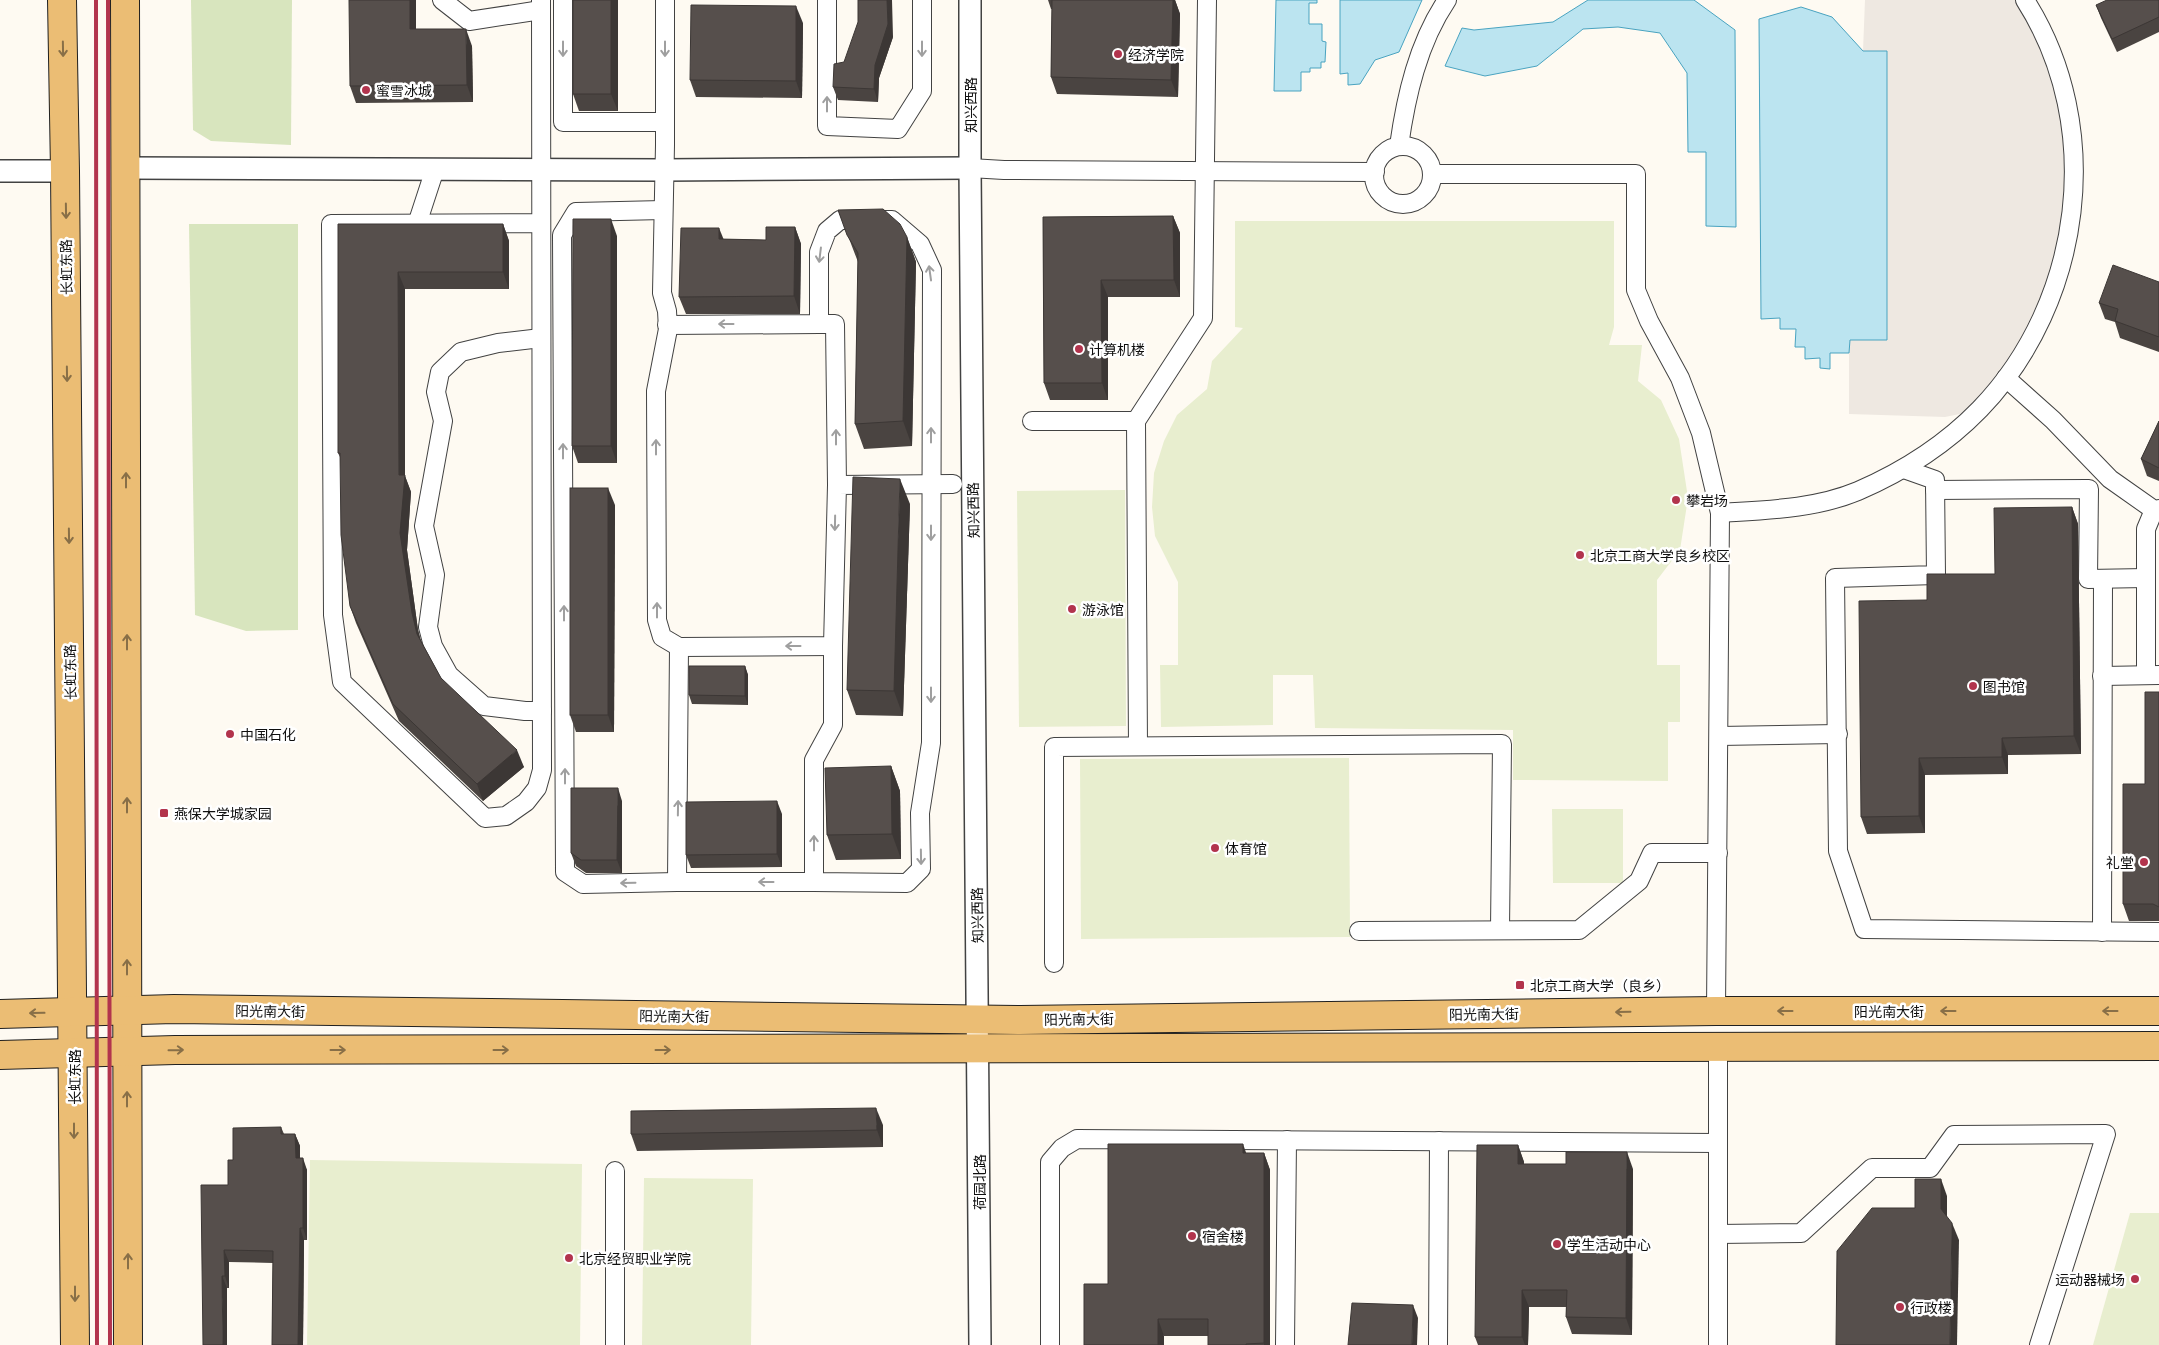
<svg xmlns="http://www.w3.org/2000/svg" width="2159" height="1345" viewBox="0 0 2159 1345" font-family="'PT Serif','Noto Sans SC',serif">
<style>
.green{fill:#d8e5be}
.pitch{fill:#e8eecf}
.plaza{fill:#eee8e1}
.water{fill:#bbe4f0;stroke:#49a3c0}
.lines{fill:none;stroke-linecap:round;stroke-linejoin:round}
.minor-casing{stroke:#424242;stroke-width:20}
.tertiary-casing{stroke:#424242;stroke-width:24}
.primary-casing{stroke:#202020;stroke-width:30}
.minor{stroke:#fff;stroke-width:18}
.tertiary{stroke:#fff;stroke-width:21}
.primary{stroke:#ebbd74;stroke-width:28}
.rail{stroke:#b2344d;stroke-width:4}
.wall{fill:#4a4441}
.shaded-wall{fill:#3c3735}
.building{fill:#564f4c;stroke:#3c3735}
.oneway{stroke:#886f47}
.oneway2{stroke:#9f9f9f}
.poi-dot{fill:#b2344d;stroke:#fff;stroke-width:2}
.labels{text-anchor:middle;dominant-baseline:central;stroke-width:5;stroke-linejoin:round;paint-order:stroke}
.poi-label{font-size:14px;fill:#0f0f0f;stroke:#fff;text-anchor:start}
.street-label{font-size:14px;fill:#0f0f0f;stroke:#fff}
</style>
<rect width="100%" height="100%" fill="#fefaf2"/>
<g class="green">
<polygon points="191,0 292,0 291,145 211,141 193,130"/>
<polygon points="189,224 298,224 298,630 246,631 195,615"/>
</g>
<g class="pitch">
<polygon points="1235,221 1614,221 1614,327 1609,345 1642,345 1638,381 1661,400 1679,439 1688,498 1680,550 1657,580 1657,665 1680,665 1680,722 1668,722 1668,781 1513,780 1513,730 1315,728 1313,675 1273,675 1273,725 1161,727 1160,665 1178,665 1178,582 1155,536 1152,507 1154,473 1164,441 1177,415 1207,389 1212,361 1243,328 1235,327"/>
<polygon points="1125,490 1126,726 1019,727 1017,491"/>
<polygon points="1349,758 1350,937 1081,939 1080,759"/>
<polygon points="1552,809 1623,809 1623,883 1553,883"/>
<polygon points="310,1160 582,1164 580,1345 307,1345"/>
<polygon points="644,1178 753,1179 751,1345 642,1345"/>
<polygon points="2130,1213 2159,1213 2159,1345 2093,1345"/>
</g>
<polygon class="plaza" points="1865,0 2025,0 2073,146 2055,288 1979,410 1945,417 1849,414 1849,340 1887,340 1887,51 1863,51"/>
<g class="water">
<polygon points="1276,0 1317,0 1317,3 1309,3 1309,24 1322,24 1322,41 1326,42 1325,62 1321,62 1321,68 1310,68 1310,72 1301,72 1301,91 1274,91"/>
<polygon points="1340,0 1422,0 1399,52 1375,60 1360,84 1348,85 1348,73 1340,74"/>
<polygon points="1588,0 1694,0 1735,30 1736,227 1706,226 1706,152 1688,152 1687,73 1660,33 1618,27 1583,29 1537,66 1485,76 1445,66 1462,28 1474,30 1553,22"/>
<polygon points="1801,7 1832,17 1863,51 1887,51 1887,340 1850,340 1849,353 1830,353 1830,369 1820,368 1820,358 1805,359 1805,347 1795,347 1796,329 1780,329 1780,318 1761,319 1759,19"/>
</g>
<g class="lines">
<g class="minor-casing">
<g id="minor">
<polyline points="442,0 469,21 541,10"/>
<polyline points="541,0 542,770 537,788 526,802 506,816 485,818 342,682 333,615 331,224 541,223"/>
<polyline points="563,0 563,122 665,122"/>
<polyline points="665,0 665,145 662,293 667,311 668,329 656,391 657,620 662,637 679,647 833,646 837,485 953,484"/>
<polyline points="827,0 827,126 898,129 922,91 922,0"/>
<path d="M1399,146C1406,96 1418,43 1447,0"/>
<circle cx="1403" cy="175" r="29"/>
<polyline points="970,168 1004,170 1375,172"/>
<polyline points="1432,174 1636,174 1636,290 1649,321 1680,378 1701,433 1720,513 1716,1011"/>
<polyline points="663,210 576,212 562,235 565,872 583,884 677,882"/>
<polyline points="417,224 435,169"/>
<polyline points="819,324 835,324 837,485"/>
<polyline points="667,325 819,324 819,252 827,231 840,220 892,220 920,244 932,270 931,743 920,813 921,869 907,883 814,882 814,760 833,725 833,646"/>
<polyline points="541,338 498,343 461,352 440,372 436,392 443,421 424,526 435,575 428,627 433,646 449,675 484,706 525,711 542,711"/>
<polyline points="2006,378 2053,420 2110,479 2154,510 2159,509"/>
<polyline points="1032,421 1136,421"/>
<polyline points="1904,469 1935,480 1936,575 1835,578 1838,851 1864,929 2159,932"/>
<polyline points="1935,490 2089,489 2088,579 2146,578"/>
<path d="M1720,513C1766,510 1815,509 1858,491C1902,472 1946,444 1980,409C2083,302 2106,127 2025,0"/>
<polyline points="679,647 677,882 814,882"/>
<polyline points="2146,675 2146,529 2154,510"/>
<polyline points="2102,676 2159,675"/>
<polyline points="1719,736 1838,734"/>
<polyline points="1138,746 1136,421 1203,318 1207,0"/>
<polyline points="1359,931 1579,930 1639,881 1652,853 1718,853"/>
<polyline points="2102,932 2103,579"/>
<polyline points="1054,963 1054,747 1502,744 1500,930"/>
<polyline points="1718,1047 1718,1345"/>
<polyline points="1718,1234 1801,1233 1872,1168 1930,1168 1954,1135 2106,1134 2039,1345"/>
<polyline points="615,1345 615,1171"/>
<polyline points="1050,1345 1050,1162 1062,1148 1077,1139 1717,1143"/>
<polyline points="1285,1345 1287,1140"/>
<polyline points="1438,1345 1439,1141"/>
</g>
</g>
<g class="tertiary-casing">
<g id="tertiary">
<polyline points="970,0 970,168 980,1345"/>
<polyline points="125,168 664,170 970,168"/>
<polyline points="0,171 65,171"/>
</g>
</g>
<g class="primary-casing">
<g id="primary">
<polyline points="62,0 65,171 75,1345"/>
<polyline points="125,0 128,1345"/>
<polyline points="0,1014 174,1009 1020,1020 1716,1011 2159,1011"/>
<polyline points="0,1055 175,1050 2159,1046"/>
</g>
</g>
<use href="#minor" class="minor"/>
<use href="#tertiary" class="tertiary"/>
<use href="#primary" class="primary"/>
<g class="rail">
<polyline points="96,0 97,1345"/>
<polyline points="108,0 110,1345"/>
</g>
</g>
<g class="wall">
<polygon points="618,0 618,111 579,111 573,94"/>
<polygon points="1048,0 1175,0 1180,14 1178,97 1057,94 1051,77 1052,9 1051,9"/>
<polygon points="2159,0 2159,32 2117,52 2101,18 2096,5"/>
<polygon points="803,23 802,98 696,97 690,80"/>
<polygon points="416,29 472,46 473,102 356,103 350,86"/>
<polygon points="893,37 879,78 878,102 838,100 833,87 844,62"/>
<polygon points="838,210 907,237 916,262 912,446 864,449 855,424 858,262"/>
<polygon points="1173,216 1180,233 1180,297 1108,297 1108,400 1050,400 1044,383 1043,217"/>
<polygon points="338,224 503,224 509,241 509,289 405,289 405,476 411,492 407,550 418,630 420,639 441,678 524,767 483,801 399,721 356,623 350,606 340,457 338,453"/>
<polygon points="795,227 801,244 800,314 686,314 679,297 724,239 766,240"/>
<polygon points="617,236 617,463 578,463 572,446"/>
<polygon points="2159,282 2159,352 2120,338 2115,322 2105,319 2099,303"/>
<polygon points="2159,421 2159,481 2147,476 2141,459"/>
<polygon points="910,504 903,716 856,715 847,690"/>
<polygon points="615,505 614,732 576,732 570,715"/>
<polygon points="2072,507 2078,524 2081,754 2008,755 2008,774 1925,775 1925,833 1867,834 1861,817 1927,600 1995,574"/>
<polygon points="745,666 748,675 748,705 692,704 689,695"/>
<polygon points="2159,692 2159,921 2129,921 2123,904 2145,784"/>
<polygon points="891,766 900,791 901,859 836,860 827,835"/>
<polygon points="622,801 622,873 586,873 576,866 571,853"/>
<polygon points="782,814 782,867 691,868 686,855"/>
<polygon points="883,1125 883,1147 637,1151 631,1134"/>
<polygon points="281,1127 284,1134 295,1134 300,1146 300,1158 307,1170 307,1240 304,1240 303,1345 272,1345 273,1263 229,1262 229,1288 227,1288 203,1345 228,1185"/>
<polygon points="1518,1145 1524,1162 1524,1164 1633,1169 1632,1335 1572,1334 1566,1317 1566,1307 1529,1307 1528,1345 1478,1345 1475,1337"/>
<polygon points="1246,1153 1264,1153 1270,1170 1270,1345 1208,1345 1208,1336 1164,1336 1108,1284"/>
</g>
<g class="shaded-wall">
<polygon points="410,0 416,0 416,46 410,29"/>
<polygon points="611,0 618,0 618,111 611,94"/>
<polygon points="887,0 892,0 893,37 879,78 878,102 874,89 875,65"/>
<polygon points="1173,0 1175,0 1180,14 1178,97 1171,80"/>
<polygon points="796,6 803,23 802,98 796,81"/>
<polygon points="466,29 472,46 473,102 467,85"/>
<polygon points="1173,216 1180,233 1180,297 1174,280"/>
<polygon points="611,219 617,236 617,463 611,446"/>
<polygon points="503,224 509,241 509,289 503,272"/>
<polygon points="795,227 801,244 800,314 794,296"/>
<polygon points="719,228 726,245 719,239"/>
<polygon points="907,237 916,262 912,446 903,421"/>
<polygon points="398,272 405,289 405,476 411,492 407,550 418,630 424,651 417,634 412,613 400,533 399,475"/>
<polygon points="1101,280 1108,297 1108,400 1102,383"/>
<polygon points="900,479 910,504 903,716 894,691"/>
<polygon points="608,488 615,505 614,732 608,715"/>
<polygon points="2072,507 2078,524 2081,754 2074,736"/>
<polygon points="745,666 748,675 748,705 745,696"/>
<polygon points="2002,738 2008,755 2008,774 2002,757"/>
<polygon points="517,750 524,767 483,801 477,784"/>
<polygon points="1919,758 1925,775 1925,833 1919,816"/>
<polygon points="891,766 900,791 901,859 892,834"/>
<polygon points="618,788 622,801 622,873 617,860"/>
<polygon points="777,801 782,814 782,867 777,854"/>
<polygon points="876,1108 883,1125 883,1147 877,1130"/>
<polygon points="295,1134 300,1146 300,1170 296,1158"/>
<polygon points="1243,1144 1249,1161 1243,1153"/>
<polygon points="1518,1145 1524,1162 1524,1181 1518,1164"/>
<polygon points="1627,1152 1633,1169 1632,1335 1626,1318"/>
<polygon points="1264,1153 1270,1170 1270,1345 1264,1345"/>
<polygon points="303,1158 307,1170 307,1240 303,1228"/>
<polygon points="1941,1179 1947,1196 1947,1226 1941,1209"/>
<polygon points="1952,1223 1959,1240 1957,1345 1950,1345"/>
<polygon points="300,1228 304,1240 303,1345 298,1345"/>
<polygon points="224,1250 229,1262 229,1288 225,1276"/>
<polygon points="222,1276 227,1288 227,1345 223,1345"/>
<polygon points="1522,1290 1529,1307 1528,1345 1525,1345 1522,1337"/>
<polygon points="1413,1305 1418,1318 1417,1345 1412,1345"/>
<polygon points="1158,1319 1164,1336 1164,1345 1158,1345"/>
</g>
<g class="building">
<polygon points="349,0 410,0 410,29 466,29 467,85 350,86"/>
<rect x="573" y="0" width="38" height="94"/>
<polygon points="858,0 887,0 888,24 875,65 874,89 833,87 834,64 844,62 858,22"/>
<polygon points="1052,0 1173,0 1171,80 1051,77"/>
<polygon points="2107,0 2159,0 2159,17 2112,39 2096,5"/>
<polygon points="691,5 796,6 796,81 690,80"/>
<polygon points="883,209 900,224 907,237 903,421 855,424 858,253 847,235 838,210"/>
<polygon points="1173,216 1174,280 1101,280 1102,383 1044,383 1043,217"/>
<polygon points="573,219 611,219 611,446 572,446"/>
<polygon points="338,224 503,224 503,272 398,272 399,475 405,475 400,533 412,613 417,634 441,678 517,750 477,784 393,704 350,606 341,535 340,453 338,453"/>
<polygon points="766,227 795,227 794,296 679,297 681,228 719,228 719,239 766,240"/>
<polygon points="2113,265 2159,282 2159,337 2115,321 2118,309 2099,303"/>
<polygon points="2159,421 2159,468 2141,459"/>
<polygon points="853,477 900,479 894,691 847,690"/>
<rect x="570" y="488" width="38" height="227"/>
<polygon points="2072,507 2074,736 2002,738 2002,757 1919,758 1919,816 1861,817 1859,601 1927,600 1927,574 1995,574 1994,508"/>
<polygon points="689,666 745,666 745,696 689,695"/>
<polygon points="2145,692 2159,692 2159,907 2153,904 2123,904 2123,784 2145,784"/>
<polygon points="891,766 892,834 827,835 825,768"/>
<polygon points="571,788 618,788 617,860 581,860 571,853"/>
<polygon points="777,801 777,854 686,855 686,802"/>
<polygon points="876,1108 877,1130 631,1134 631,1111"/>
<polygon points="281,1127 281,1134 295,1134 296,1158 303,1158 303,1228 300,1228 298,1345 272,1345 273,1251 224,1250 225,1276 222,1276 223,1345 203,1345 201,1185 228,1185 228,1160 233,1160 233,1128"/>
<polygon points="1108,1144 1243,1144 1243,1153 1264,1153 1264,1343 1246,1344 1246,1345 1208,1345 1208,1319 1158,1319 1158,1345 1084,1345 1084,1284 1108,1284"/>
<polygon points="1477,1145 1518,1145 1518,1164 1566,1164 1566,1152 1627,1152 1626,1318 1566,1317 1567,1290 1522,1290 1522,1337 1475,1337"/>
<polygon points="1915,1179 1941,1179 1941,1209 1952,1223 1950,1345 1836,1345 1837,1251 1872,1208 1915,1208"/>
<polygon points="1352,1303 1413,1305 1412,1345 1348,1345"/>
</g>
<defs><path id="oneway-shaft" d="M-6 0H5M1.5-3L5.5 0L1.5 3" fill="none" stroke-width="1.6" stroke-linecap="round" stroke-linejoin="round" transform="scale(1.25)"/></defs>
<g class="oneway">
<use href="#oneway-shaft" transform="translate(63 49) rotate(89)"/>
<use href="#oneway-shaft" transform="translate(66 211) rotate(89)"/>
<use href="#oneway-shaft" transform="translate(67 374) rotate(89)"/>
<use href="#oneway-shaft" transform="translate(126 480) rotate(-90)"/>
<use href="#oneway-shaft" transform="translate(69 536) rotate(89)"/>
<use href="#oneway-shaft" transform="translate(127 642) rotate(-90)"/>
<use href="#oneway-shaft" transform="translate(127 805) rotate(-90)"/>
<use href="#oneway-shaft" transform="translate(127 967) rotate(-90)"/>
<use href="#oneway-shaft" transform="translate(1785 1011) rotate(-180)"/>
<use href="#oneway-shaft" transform="translate(1948 1011) rotate(-180)"/>
<use href="#oneway-shaft" transform="translate(2110 1011) rotate(-180)"/>
<use href="#oneway-shaft" transform="translate(1623 1012) rotate(179)"/>
<use href="#oneway-shaft" transform="translate(37 1013) rotate(179)"/>
<use href="#oneway-shaft" transform="translate(176 1050) rotate(-1)"/>
<use href="#oneway-shaft" transform="translate(338 1050)"/>
<use href="#oneway-shaft" transform="translate(501 1050)"/>
<use href="#oneway-shaft" transform="translate(663 1050)"/>
<use href="#oneway-shaft" transform="translate(127 1099) rotate(-90)"/>
<use href="#oneway-shaft" transform="translate(74 1131) rotate(90)"/>
<use href="#oneway-shaft" transform="translate(128 1261) rotate(-90)"/>
<use href="#oneway-shaft" transform="translate(75 1294) rotate(90)"/>
</g>
<g class="oneway2">
<use href="#oneway-shaft" transform="translate(563 49) rotate(90)"/>
<use href="#oneway-shaft" transform="translate(665 49) rotate(90)"/>
<use href="#oneway-shaft" transform="translate(922 49) rotate(90)"/>
<use href="#oneway-shaft" transform="translate(827 104) rotate(-90)"/>
<use href="#oneway-shaft" transform="translate(820 255) rotate(97)"/>
<use href="#oneway-shaft" transform="translate(930 273) rotate(-98)"/>
<use href="#oneway-shaft" transform="translate(726 324) rotate(180)"/>
<use href="#oneway-shaft" transform="translate(931 435) rotate(-90)"/>
<use href="#oneway-shaft" transform="translate(836 437) rotate(-90)"/>
<use href="#oneway-shaft" transform="translate(656 447) rotate(-90)"/>
<use href="#oneway-shaft" transform="translate(563 451) rotate(-90)"/>
<use href="#oneway-shaft" transform="translate(835 523) rotate(91)"/>
<use href="#oneway-shaft" transform="translate(931 533) rotate(90)"/>
<use href="#oneway-shaft" transform="translate(657 610) rotate(-90)"/>
<use href="#oneway-shaft" transform="translate(564 613) rotate(-90)"/>
<use href="#oneway-shaft" transform="translate(793 646) rotate(180)"/>
<use href="#oneway-shaft" transform="translate(931 695) rotate(90)"/>
<use href="#oneway-shaft" transform="translate(565 776) rotate(-90)"/>
<use href="#oneway-shaft" transform="translate(678 808) rotate(-89)"/>
<use href="#oneway-shaft" transform="translate(814 843) rotate(-90)"/>
<use href="#oneway-shaft" transform="translate(921 857) rotate(89)"/>
<use href="#oneway-shaft" transform="translate(766 882) rotate(180)"/>
<use href="#oneway-shaft" transform="translate(628 883) rotate(179)"/>
</g>
<g class="poi-dot">
<circle cx="1118" cy="54" r="5"/>
<circle cx="366" cy="90" r="5"/>
<circle cx="1079" cy="349" r="5"/>
<circle cx="1676" cy="500" r="5"/>
<circle cx="1580" cy="555" r="5"/>
<circle cx="1072" cy="609" r="5"/>
<circle cx="1973" cy="686" r="5"/>
<circle cx="230" cy="734" r="5"/>
<rect x="159" y="808" width="10" height="10" rx="2.5"/>
<circle cx="1215" cy="848" r="5"/>
<circle cx="2144" cy="862" r="5"/>
<rect x="1515" y="980" width="10" height="10" rx="2.5"/>
<circle cx="1192" cy="1236" r="5"/>
<circle cx="1557" cy="1244" r="5"/>
<circle cx="569" cy="1258" r="5"/>
<circle cx="2135" cy="1279" r="5"/>
<circle cx="1900" cy="1307" r="5"/>
</g>
<g class="labels">
<g class="poi-label">
<text x="1128" y="54">经济学院</text>
<text x="376" y="90">蜜雪冰城</text>
<text x="1089" y="349">计算机楼</text>
<text x="1686" y="500">攀岩场</text>
<text x="1590" y="555">北京工商大学良乡校区</text>
<text x="1082" y="609">游泳馆</text>
<text x="1983" y="686">图书馆</text>
<text x="240" y="734">中国石化</text>
<text x="174" y="813">燕保大学城家园</text>
<text x="1225" y="848">体育馆</text>
<text x="2134" y="862" text-anchor="end">礼堂</text>
<text x="1530" y="985">北京工商大学（良乡）</text>
<text x="1202" y="1236">宿舍楼</text>
<text x="1567" y="1244">学生活动中心</text>
<text x="579" y="1258">北京经贸职业学院</text>
<text x="2125" y="1279" text-anchor="end">运动器械场</text>
<text x="1910" y="1307">行政楼</text>
</g>
<g class="street-label">
<text transform="translate(970 105) rotate(-90)">知兴西路</text>
<text transform="translate(66 267) rotate(-91)">长虹东路</text>
<text transform="translate(973 510) rotate(-91)">知兴西路</text>
<text transform="translate(70 672) rotate(-91)">长虹东路</text>
<text transform="translate(977 915) rotate(-91)">知兴西路</text>
<text transform="translate(270 1011) rotate(1)">阳光南大街</text>
<text x="1889" y="1011">阳光南大街</text>
<text transform="translate(1484 1014) rotate(-1)">阳光南大街</text>
<text transform="translate(674 1016) rotate(1)">阳光南大街</text>
<text transform="translate(1079 1019) rotate(-1)">阳光南大街</text>
<text transform="translate(74 1077) rotate(-90)">长虹东路</text>
<text transform="translate(979 1182) rotate(-90)">荷园北路</text>
</g>
</g>
</svg>
